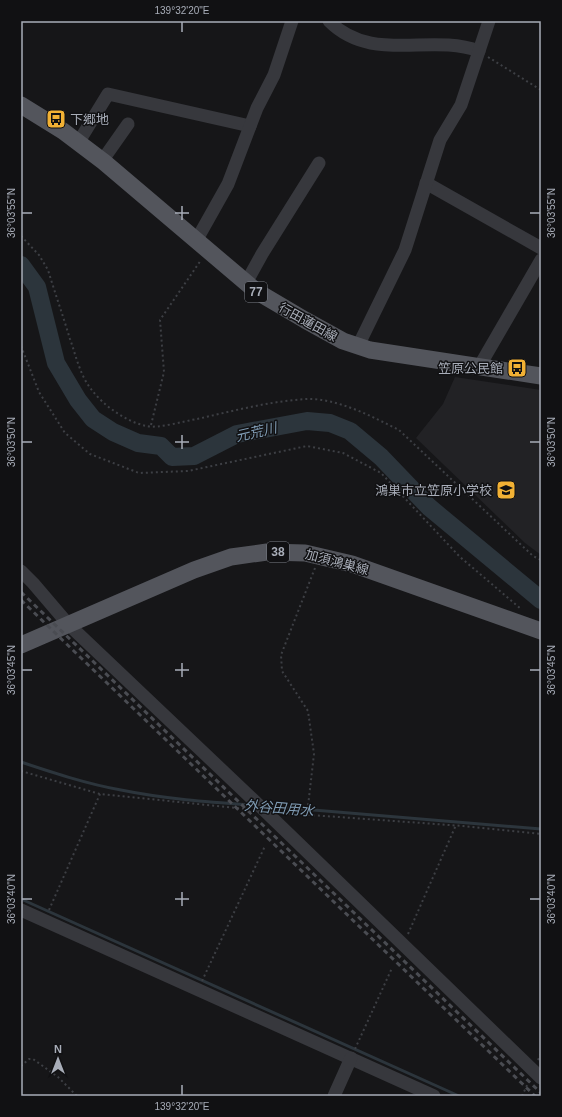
<svg xmlns="http://www.w3.org/2000/svg" width="562" height="1117" viewBox="0 0 562 1117" font-family="Helvetica,'Noto Sans JP',sans-serif">
<style>
.built{fill:#222225}
.lines{fill:none;stroke-linecap:round;stroke-linejoin:round}
.stream{stroke:#2c353c;stroke-width:3}
.river{stroke:#2c353c;stroke-width:18}
.path{stroke:#3d3f44;stroke-width:2;stroke-dasharray:2 3;stroke-linecap:butt}
.minor{stroke:#37383d;stroke-width:13}
.major{stroke:#53555c;stroke-width:17}
.rail{stroke:#4a4c52;stroke-width:3;stroke-dasharray:5 4;stroke-linecap:butt}
.ticks{fill:none;stroke:#a8adb8;stroke-width:1.5}
.labels{text-anchor:middle;dominant-baseline:central;stroke-width:3;stroke-linejoin:round;paint-order:stroke}
.shield{fill:#111113;stroke:#7b7e86;stroke-width:1}
.shield-label{font-size:12px;font-weight:bold;fill:#a8adb8}
.poi-label{font-size:13px;fill:#a8adb8;stroke:#111113;text-anchor:end}
.street-label{font-size:13px;fill:#a8adb8;stroke:#111113}
.water-label{font-size:14px;font-style:italic;fill:#7f9bb3;stroke:#111113}
.neatline{fill:none;stroke:#a8adb8;stroke-width:1.5}
.ticks-label{font-size:10px;text-anchor:middle;fill:#a8adb8}
</style>
<rect width="100%" height="100%" fill="#161618"/>
<polygon class="built" points="455,377 541,390 541,555 525,543 416,438 443,404"/>
<g class="lines">
<g class="stream">
<path d="M21,762C54,773 87,784 121,790C165,799 209,802 252,805"/>
<polyline points="266,806 541,829"/>
<polyline points="21,899 459,1096"/>
</g>
<polyline class="river" points="21,265 37,287 56,363 78,400 93,419 113,432 138,443 161,446 172,457 194,456 237,434 307,421 330,423 350,431 381,457 429,507 541,600"/>
<g class="path">
<polyline points="488,57 541,90"/>
<path d="M21,236L39,255L48,270C55,293 63,316 70,339C76,356 80,375 91,389C104,406 125,421 146,426C158,429 184,421 197,419C233,411 270,401 307,399C337,398 373,417 399,430L533,556L541,560"/>
<polyline points="21,346 39,392 65,433 90,454 139,473 188,471 307,446 343,453 381,473 460,557 521,609"/>
<polyline points="151,425 164,372 160,320 201,260"/>
<polyline points="21,771 100,794 247,809"/>
<polyline points="283,813 463,826 541,834"/>
<polyline points="307,815 314,754 308,711 282,671 281,655 315,568"/>
<polyline points="49,910 100,794"/>
<polyline points="408,934 456,825"/>
<polyline points="202,981 265,846"/>
<polyline points="355,1049 392,968"/>
<polyline points="538,1060 541,1054"/>
<polyline points="21,1066 29,1059 33,1059 58,1077 77,1096"/>
<polyline points="522,1096 529,1081"/>
</g>
<g class="minor">
<path d="M329,21C372,64 429,33 479,51"/>
<polyline points="78,143 108,94 250,126"/>
<polyline points="102,161 128,124"/>
<polyline points="426,183 541,248"/>
<polyline points="196,241 228,184 257,108 274,75 292,21"/>
<polyline points="246,283 262,254 319,163"/>
<polyline points="358,346 405,250 440,140 461,105 489,21"/>
<polyline points="479,367 541,260"/>
<polyline points="21,571 33,583 68,624 265,811 541,1078"/>
<polyline points="21,910 434,1096"/>
<polyline points="334,1096 351,1058"/>
</g>
<g class="major">
<polyline points="21,105 63,131 104,162 256,291 305,320 343,341 370,350 541,376"/>
<polyline points="21,645 194,570 231,557 267,552 305,553 352,564 541,631"/>
</g>
<g class="rail">
<polyline points="21,592 541,1093"/>
<polyline points="21,600 535,1096"/>
</g>
</g>
<path class="ticks" d="M182,22V32M182,206V220M22,213H32M175,213H189M530,213H540M182,435V449M22,442H32M175,442H189M530,442H540M182,663V677M22,670H32M175,670H189M530,670H540M182,892V906M22,899H32M175,899H189M530,899H540M182,1085V1095"/>
<defs>
<g id="bus-square" transform="scale(1)"><rect x="-9" y="-9" width="18" height="18" rx="4" fill="#f2b134" stroke="#111113"/><path d="M-5-6H5V4H4V6H2V4H-2V6H-4V4H-5ZM-3.5-4V0h7V-4ZM-3.5 1.2v1.5H-2V1.2ZM2 1.2v1.5H3.5V1.2Z" fill="#111"/></g>
<g id="school-square" transform="scale(1)"><rect x="-9" y="-9" width="18" height="18" rx="4" fill="#f2b134" stroke="#111113"/><path d="M0-5L7-2L0 1L-7-2ZM-4 1L0 2.5L4 1V4Q0 6-4 4Z" fill="#111"/></g>
</defs>
<g fill-rule="evenodd">
<use href="#bus-square" x="56" y="119"/>
<use href="#bus-square" x="517" y="368"/>
<use href="#school-square" x="506" y="490"/>
</g>
<g class="labels">
<g class="shield">
<rect x="245" y="282" width="22" height="20" rx="3"/>
<rect x="267" y="542" width="22" height="20" rx="3"/>
</g>
<g class="shield-label">
<text x="256" y="292">77</text>
<text x="278" y="552">38</text>
</g>
<g class="poi-label">
<text x="70" y="119" text-anchor="start">下郷地</text>
<text x="503" y="368">笠原公民館</text>
<text x="492" y="490">鴻巣市立笠原小学校</text>
</g>
<g class="street-label">
<text transform="translate(308 322) rotate(29)">行田蓮田線</text>
<text transform="translate(337 562) rotate(15)">加須鴻巣線</text>
</g>
<g class="water-label">
<text transform="translate(256 432) rotate(-13)">元荒川</text>
<text transform="translate(279 808) rotate(5)">外谷田用水</text>
</g>
</g>
<rect width="562" height="1117" fill="none" stroke="#111113" stroke-width="44"/>
<g transform="translate(58 1059)" stroke="#111113" stroke-width="3" paint-order="stroke">
<path d="M0-3L7 15L0 10L-7 15Z" fill="#a8adb8"/>
<text y="-6" font-size="11" font-weight="bold" text-anchor="middle" fill="#a8adb8">N</text>
</g>
<rect x="22" y="22" width="518" height="1073" class="neatline"/>
<g class="ticks-label">
<text x="182" y="14">139°32'20"E</text>
<text transform="translate(11 213) rotate(-90)" y="4">36°03'55"N</text>
<text transform="translate(551 213) rotate(-90)" y="4">36°03'55"N</text>
<text transform="translate(11 442) rotate(-90)" y="4">36°03'50"N</text>
<text transform="translate(551 442) rotate(-90)" y="4">36°03'50"N</text>
<text transform="translate(11 670) rotate(-90)" y="4">36°03'45"N</text>
<text transform="translate(551 670) rotate(-90)" y="4">36°03'45"N</text>
<text transform="translate(11 899) rotate(-90)" y="4">36°03'40"N</text>
<text transform="translate(551 899) rotate(-90)" y="4">36°03'40"N</text>
<text x="182" y="1110">139°32'20"E</text>
</g>
</svg>
